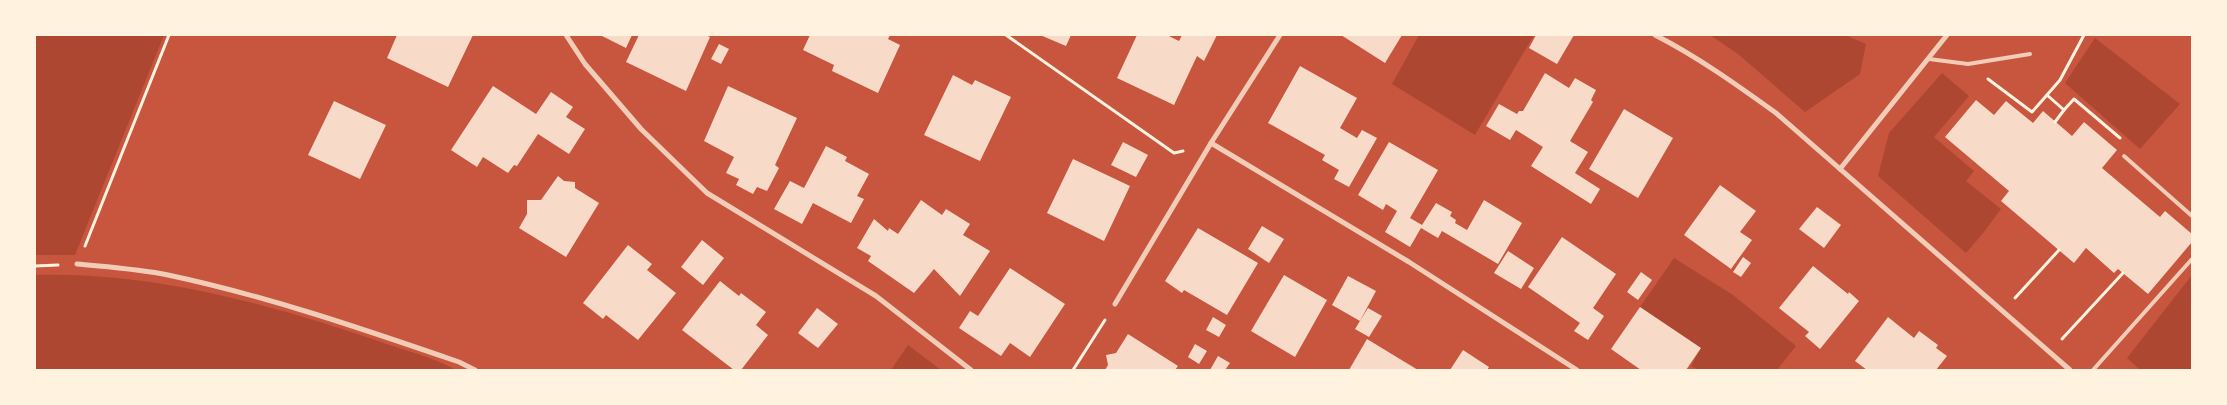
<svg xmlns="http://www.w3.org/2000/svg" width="2227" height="405" viewBox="0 0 2227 405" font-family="'Fira Sans',sans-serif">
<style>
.green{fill:#ae4732}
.building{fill:#f7dbc8}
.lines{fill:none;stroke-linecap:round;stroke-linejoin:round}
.path{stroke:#fff3e0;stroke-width:3}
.service{stroke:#f1ccb7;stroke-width:4}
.minor{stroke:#f1ccb7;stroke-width:5}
</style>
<rect width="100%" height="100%" fill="#c8553d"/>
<g class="green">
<polygon points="35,35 164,35 75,255 35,255"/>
<polygon points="1419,35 1534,35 1475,135 1392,84"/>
<polygon points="1710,35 1845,35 1866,44 1860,74 1805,112 1738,54"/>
<polygon points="2095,38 2180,104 2140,149 2065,83"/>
<polygon points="1942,73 1969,96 1934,137 1974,171 1966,181 2001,209 1984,232 1966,253 1878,176 1889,133"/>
<polygon points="1674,258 1733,295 1796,346 1777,370 1698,370 1691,366 1701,348 1640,307"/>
<path d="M35,275C150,271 269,304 378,341C403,350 433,357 456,370H35Z"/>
<polygon points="2192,275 2192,370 2140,370 2127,358"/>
<polygon points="908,345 941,370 891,370"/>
</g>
<g class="building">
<polygon points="397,35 473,35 448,87 387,58"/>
<polygon points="600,35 632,35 626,48"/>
<polygon points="639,35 705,35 710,37 686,91 626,62"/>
<polygon points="810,35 890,35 888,39 900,45 878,93 832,71 834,65 803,50"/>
<polygon points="1040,35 1071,35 1066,46"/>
<polygon points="1137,35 1167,35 1179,41 1182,35 1217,35 1204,61 1197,56 1174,105 1117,78"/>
<polygon points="1341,35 1402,35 1385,63"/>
<polygon points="1536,35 1574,35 1557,64 1529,48"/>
<polygon points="719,44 729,49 721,64 711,59"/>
<polygon points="1300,66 1357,98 1340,128 1357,138 1362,130 1377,138 1349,187 1334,179 1339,170 1322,160 1325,155 1268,123"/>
<polygon points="1545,73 1569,88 1575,78 1596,90 1591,100 1593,102 1570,141 1588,152 1575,173 1600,189 1591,204 1531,166 1543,147 1516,130 1510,140 1486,126 1499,104 1517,114 1519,111 1523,111"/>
<polygon points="953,75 972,85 975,80 1011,97 980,161 924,135"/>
<polygon points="493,86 536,114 551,92 573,107 566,117 585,129 569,154 538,134 517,166 514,165 508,173 483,157 477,167 451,150"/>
<polygon points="728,86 797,118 775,165 779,168 767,191 757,187 753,194 736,185 739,179 726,173 734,157 704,141"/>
<polygon points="1976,100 1994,115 2006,101 2033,123 2043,111 2072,136 2084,122 2117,150 2102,168 2160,217 2165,211 2192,234 2192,242 2148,294 2118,269 2114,273 2086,248 2074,263 2001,201 2009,191 1945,137"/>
<polygon points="334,101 386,125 360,179 308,155"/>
<polygon points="1624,109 1673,138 1638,198 1589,169"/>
<polygon points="1123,142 1148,155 1136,177 1111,165"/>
<polygon points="1389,142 1438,170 1410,218 1422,225 1436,203 1452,212 1450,216 1456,220 1455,223 1467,230 1484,200 1522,223 1498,264 1442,231 1438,238 1421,228 1410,247 1385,232 1397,211 1386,204 1383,210 1358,195"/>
<polygon points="826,146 847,157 845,161 869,174 857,196 864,199 851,223 813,203 802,224 774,209 790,181 804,188"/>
<polygon points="1073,159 1130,186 1104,241 1047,213"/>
<polygon points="558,176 564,181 575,182 575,188 599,203 566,257 519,228 527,214 527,200 541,200"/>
<polygon points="1720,185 1756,211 1740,232 1752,240 1731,269 1684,235"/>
<polygon points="921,200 942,215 946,209 970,224 963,235 990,251 960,296 934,269 914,293 868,261 871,256 857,248 874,219 888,231 889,228 898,234"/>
<polygon points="1817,207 1841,225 1824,248 1799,229"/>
<polygon points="1262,226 1284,239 1269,263 1248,249"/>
<polygon points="1198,228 1258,263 1227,315 1184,290 1182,293 1165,281"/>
<polygon points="1562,237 1616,274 1593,308 1604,316 1588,340 1574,331 1580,323 1528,287"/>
<polygon points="702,240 724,258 703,285 681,267"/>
<polygon points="628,245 652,264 647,270 676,293 638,340 606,315 603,319 583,303"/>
<polygon points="1508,251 1534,268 1521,289 1494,273"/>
<polygon points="1743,257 1751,263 1741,277 1733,272"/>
<polygon points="1813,266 1848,294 1849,292 1859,301 1820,349 1805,336 1809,332 1779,308"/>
<polygon points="1010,268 1065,304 1030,357 1010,343 1001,356 959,328 970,311 978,316"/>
<polygon points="1641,272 1652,280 1638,300 1627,292"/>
<polygon points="1284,275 1327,300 1295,357 1251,331"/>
<polygon points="1348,276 1376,291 1360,321 1332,305"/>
<polygon points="720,281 739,296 741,293 766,312 756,325 768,335 741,370 734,370 682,330"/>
<polygon points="1640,307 1701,348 1686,370 1641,370 1611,349"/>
<polygon points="817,308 838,324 818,348 798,333"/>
<polygon points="1368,308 1382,316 1369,337 1355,329"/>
<polygon points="1213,317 1226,325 1219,337 1206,330"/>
<polygon points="1888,317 1914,338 1919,331 1938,345 1936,348 1947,356 1936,370 1867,370 1855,361"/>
<polygon points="1128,334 1178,366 1175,370 1105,370 1108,365 1106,355 1116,353"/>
<polygon points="1367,339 1418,370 1349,370"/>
<polygon points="1195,344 1207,351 1199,364 1188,357"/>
<polygon points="1463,350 1489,367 1487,370 1450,370"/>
<polygon points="1218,356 1230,363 1225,370 1210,370"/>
</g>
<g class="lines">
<g class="path">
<polyline points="1006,35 1174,153 1183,151"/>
<polyline points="1988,79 2032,112 2047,95 2064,110 2074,99 2120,138"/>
<polyline points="2047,95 2060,80 2084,35"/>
<polyline points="2055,122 2064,110"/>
<polyline points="85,246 169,35"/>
<polyline points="35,266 58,265"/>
<polyline points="2015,298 2059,250"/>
<polyline points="2062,339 2123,273"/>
<polyline points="1073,370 1105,320"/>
</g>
<g class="service">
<polyline points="1929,59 1968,64 2030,54"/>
<polyline points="2124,156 2192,216"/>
<polyline points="2093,370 2192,259"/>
</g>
<g class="minor">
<polyline points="566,35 585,64 641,129 707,193 876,296 971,370"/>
<path d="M1655,35C1698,57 1737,85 1776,113L2070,370"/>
<polyline points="1211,143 1409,262 1577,370"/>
<polyline points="1840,169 1947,35"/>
<path d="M77,264C107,267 138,269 168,275C267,296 363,329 459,362L475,370"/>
<polyline points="1115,304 1211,143 1280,35"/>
</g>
</g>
<rect width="2227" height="405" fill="none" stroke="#fff3e0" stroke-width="72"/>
</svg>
